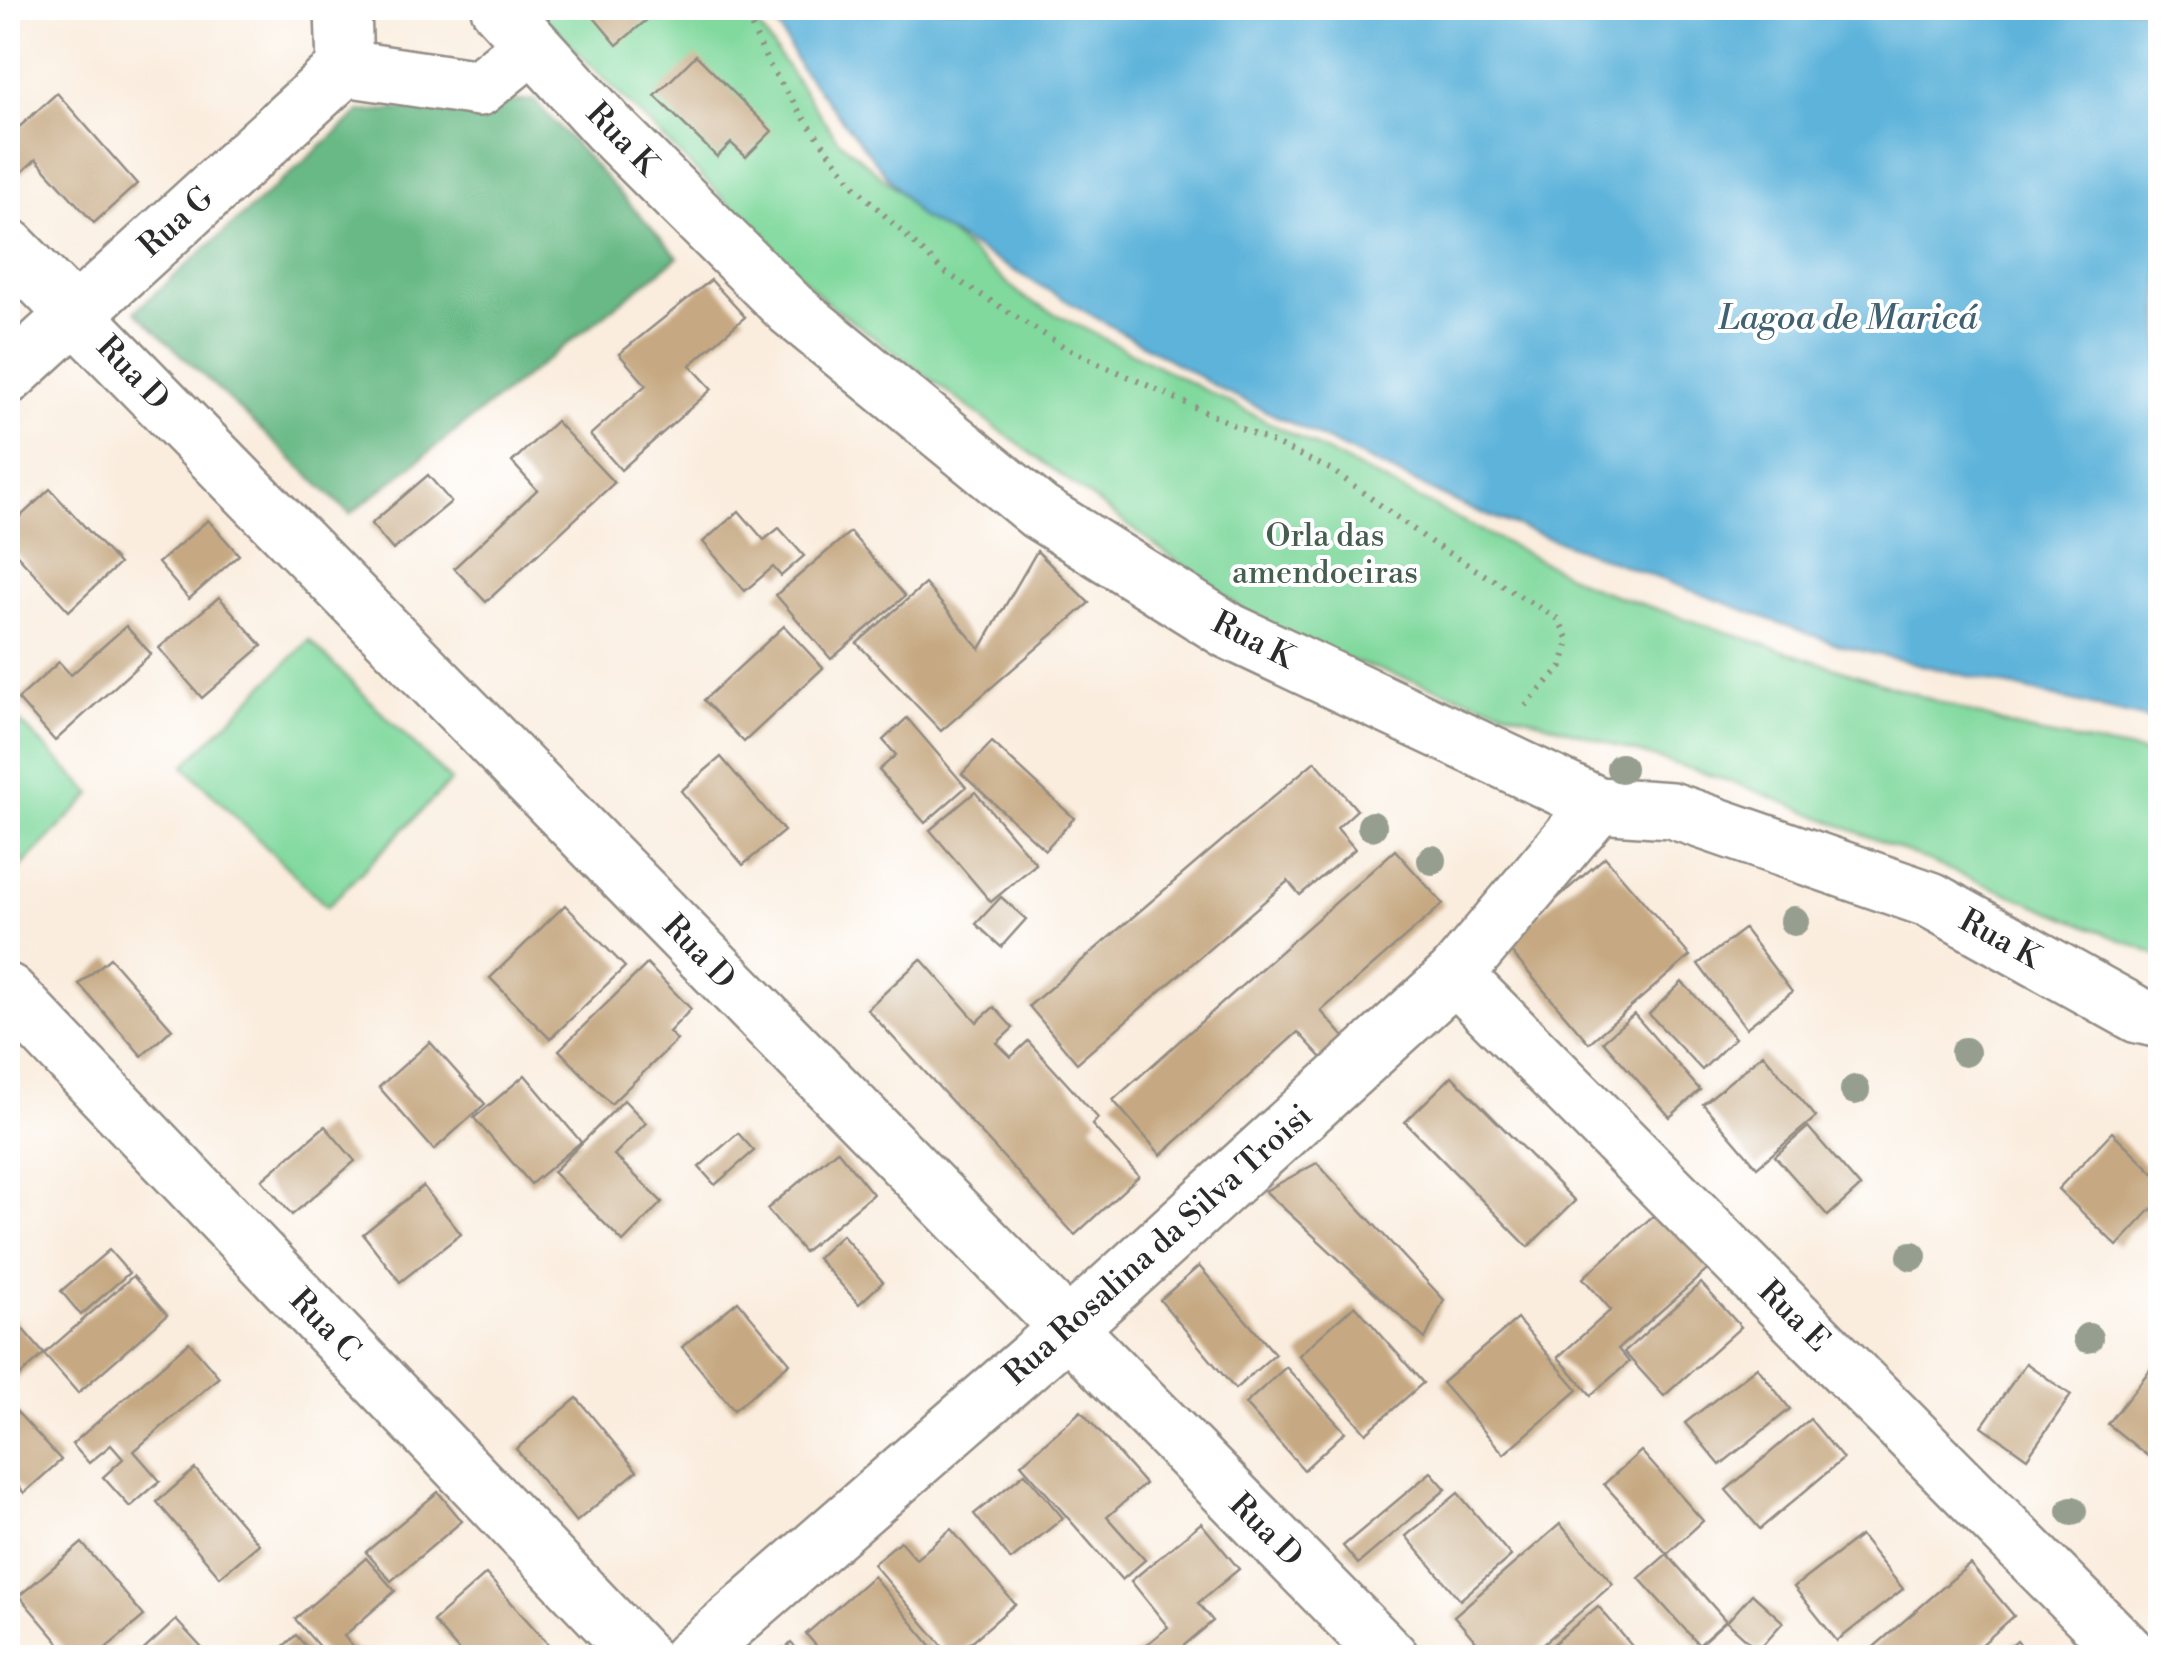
<svg xmlns="http://www.w3.org/2000/svg" width="2168" height="1665" viewBox="0 0 2168 1665" font-family="'Libre Bodoni',serif">
<style>
.green{fill:#81d99e;stroke:#568264;stroke-width:2.5}
.forest{fill:#68b985;stroke:#4a7258;stroke-width:2.5}
.water{fill:#5db3da;stroke:#446f82;stroke-width:2.5}
.building{fill:#c6a982}
.lines{fill:none;stroke-linecap:round;stroke-linejoin:round}
.minor-casing{stroke:#928c84;stroke-width:60}
.path{stroke:#928c84;stroke-width:6;stroke-dasharray:2.5 8;stroke-linecap:butt}
.minor{stroke:#fff;stroke-width:55}
.tree{fill:#969f8f}
.labels{text-anchor:middle;dominant-baseline:central;stroke-width:8;stroke-linejoin:round;paint-order:stroke}
.street-label{font-size:32px;fill:#2b2b2b;stroke:#fff}
.park-label{font-size:32px;fill:#455f4e;stroke:#fff}
.water-label{font-size:35px;font-style:italic;fill:#3f6171;stroke:#fff}
</style>
<rect width="100%" height="100%" fill="#fff"/>
<filter id="ink" filterUnits="userSpaceOnUse"><feTurbulence type="fractalNoise" baseFrequency=".01" numOctaves="2"/><feDisplacementMap in="SourceGraphic" scale="20" xChannelSelector="R" yChannelSelector="G"/><feConvolveMatrix kernelMatrix="1 2 1 2 8 2 1 2 1" color-interpolation-filters="sRGB"/></filter>
<filter id="wash" filterUnits="userSpaceOnUse"><feTurbulence type="fractalNoise" baseFrequency=".0048" numOctaves="4" result="noise"/><feDisplacementMap in="SourceGraphic" scale="40" xChannelSelector="R" yChannelSelector="G"/><feGaussianBlur stdDeviation="2.25" result="paint"/><feColorMatrix in="noise" values="0 0 0 0 0 0 0 0 0 0 0 0 0 0 0 0 0 1.4 0 .05"/><feComposite in="paint" operator="in"/></filter>
<g filter="url(#wash)">
<rect width="100%" height="100%" fill="#faedde"/>
<g class="green">
<polygon points="534,8 746,8 837,139 1026,299 1596,589 2027,731 2160,756 2160,956 1747,787 1282,639 825,301"/>
<polygon points="309,640 451,781 327,907 184,766"/>
<polygon points="8,710 92,794 8,880"/>
</g>
<polygon class="forest" points="534,100 678,257 350,514 135,311 360,112"/>
<polygon class="water" points="769,8 2160,8 2160,722 1842,646 1471,509 1224,391 919,216 800,67"/>
<g id="blocks">
<g class="building">
<polygon points="586,8 661,8 617,45"/>
<polygon points="696,55 772,131 746,157 731,143 717,157 655,96"/>
<polygon points="57,93 137,184 94,223 36,159 19,175 8,162 8,137"/>
<polygon points="711,280 745,317 690,365 712,389 621,470 590,435 646,385 619,354"/>
<polygon points="556,421 614,483 486,602 454,568 537,490 512,462"/>
<polygon points="428,475 451,502 393,550 371,524"/>
<polygon points="50,489 119,564 69,611 8,545 8,528"/>
<polygon points="739,511 764,540 779,528 804,556 781,576 773,567 745,591 703,542"/>
<polygon points="208,520 239,555 189,599 158,563"/>
<polygon points="850,532 905,596 831,659 776,595"/>
<polygon points="1037,551 1089,603 941,731 857,643 925,584 980,649"/>
<polygon points="219,597 262,646 202,698 159,648"/>
<polygon points="126,626 151,654 55,741 18,699 59,662 71,675"/>
<polygon points="784,626 823,668 744,742 704,700"/>
<polygon points="907,718 966,787 925,823 879,770 896,755 883,740"/>
<polygon points="992,742 1074,818 1045,850 962,774"/>
<polygon points="721,757 784,831 743,865 681,791"/>
<polygon points="1315,761 1357,810 1337,828 1355,849 1300,895 1288,881 1077,1063 1029,1006"/>
<polygon points="975,792 1036,864 991,902 930,830"/>
<polygon points="1395,850 1443,904 1321,1011 1345,1038 1323,1059 1298,1032 1161,1155 1113,1100"/>
<polygon points="1605,857 1690,956 1589,1043 1504,944"/>
<polygon points="1001,897 1026,919 1001,947 976,924"/>
<polygon points="565,905 625,967 550,1039 490,978"/>
<polygon points="1744,929 1792,992 1746,1028 1698,964"/>
<polygon points="110,958 172,1029 142,1056 79,984"/>
<polygon points="921,959 977,1022 994,1007 1013,1028 997,1043 1011,1057 1028,1041 1098,1118 1092,1125 1139,1176 1075,1235 867,1009"/>
<polygon points="647,964 691,1009 669,1032 677,1040 611,1104 559,1050"/>
<polygon points="1682,982 1735,1038 1702,1070 1649,1014"/>
<polygon points="1634,1014 1700,1090 1670,1117 1603,1041"/>
<polygon points="430,1042 485,1104 434,1150 379,1087"/>
<polygon points="1763,1054 1816,1117 1757,1167 1703,1104"/>
<polygon points="525,1075 581,1142 531,1184 474,1118"/>
<polygon points="1452,1076 1575,1201 1528,1247 1405,1122"/>
<polygon points="624,1100 646,1123 614,1155 662,1202 623,1242 553,1172"/>
<polygon points="325,1126 355,1161 292,1215 262,1180"/>
<polygon points="1808,1127 1860,1187 1828,1216 1775,1156"/>
<polygon points="2112,1132 2160,1179 2160,1200 2117,1246 2058,1189"/>
<polygon points="738,1133 754,1151 715,1185 699,1167"/>
<polygon points="837,1150 873,1194 804,1252 767,1209"/>
<polygon points="1317,1163 1444,1300 1425,1339 1265,1191"/>
<polygon points="423,1186 461,1234 400,1282 363,1234"/>
<polygon points="1663,1207 1714,1264 1618,1349 1629,1362 1591,1395 1558,1357 1611,1310 1583,1278"/>
<polygon points="842,1235 883,1282 859,1304 817,1258"/>
<polygon points="109,1250 129,1273 81,1315 61,1291"/>
<polygon points="1199,1266 1275,1354 1235,1389 1160,1300"/>
<polygon points="133,1276 167,1315 78,1393 44,1354"/>
<polygon points="1701,1283 1741,1327 1664,1396 1624,1352"/>
<polygon points="738,1301 790,1363 734,1410 682,1347"/>
<polygon points="1355,1305 1423,1383 1366,1433 1299,1355"/>
<polygon points="8,1312 44,1354 12,1383 8,1378"/>
<polygon points="1517,1319 1578,1390 1504,1454 1442,1383"/>
<polygon points="189,1342 219,1377 134,1451 160,1481 130,1507 103,1477 123,1459 111,1445 89,1463 72,1444"/>
<polygon points="2160,1357 2160,1466 2108,1424"/>
<polygon points="2026,1363 2071,1395 2027,1458 1982,1426"/>
<polygon points="1286,1367 1345,1432 1304,1470 1245,1404"/>
<polygon points="1757,1367 1790,1409 1720,1465 1685,1423"/>
<polygon points="577,1398 637,1471 576,1522 516,1449"/>
<polygon points="8,1402 61,1460 24,1493 8,1474"/>
<polygon points="1081,1411 1145,1484 1107,1517 1145,1560 1122,1580 1021,1464"/>
<polygon points="1810,1419 1843,1459 1760,1529 1726,1490"/>
<polygon points="1641,1451 1703,1521 1667,1554 1726,1621 1699,1645 1639,1578 1667,1554 1604,1484"/>
<polygon points="195,1469 259,1544 220,1577 157,1502"/>
<polygon points="1431,1472 1446,1489 1358,1564 1343,1546"/>
<polygon points="1025,1473 1063,1518 1011,1560 974,1514"/>
<polygon points="438,1492 462,1521 391,1581 366,1552"/>
<polygon points="1458,1493 1511,1556 1460,1600 1406,1536"/>
<polygon points="1201,1523 1239,1569 1198,1603 1213,1621 1169,1658 1130,1658 1168,1627 1131,1581"/>
<polygon points="1560,1524 1613,1584 1527,1658 1490,1658 1454,1616"/>
<polygon points="951,1529 1015,1604 953,1658 873,1564 900,1541 916,1559"/>
<polygon points="1860,1536 1903,1589 1837,1641 1794,1587"/>
<polygon points="82,1543 144,1616 94,1658 72,1658 19,1596"/>
<polygon points="366,1558 395,1591 344,1636 362,1658 329,1658 295,1619"/>
<polygon points="1970,1564 2014,1616 1967,1658 1873,1658 1868,1652"/>
<polygon points="486,1574 548,1644 532,1658 465,1658 433,1621"/>
<polygon points="873,1576 939,1655 936,1658 827,1658 806,1634"/>
<polygon points="1752,1594 1783,1622 1758,1650 1727,1622"/>
<polygon points="1598,1606 1642,1658 1537,1658"/>
<polygon points="176,1620 211,1658 135,1658"/>
<polygon points="296,1635 316,1658 270,1658"/>
<polygon points="2017,1641 2031,1658 1998,1658"/>
<polygon points="791,1643 805,1658 776,1658"/>
</g>
</g>
</g>
<g filter="url(#ink)">
<use href="#blocks" fill-opacity="0" stroke="#928c84" stroke-width="2.5"/>
<g class="lines">
<g class="minor-casing">
<g id="minor">
<polyline points="343,8 345,68"/>
<polyline points="499,8 608,127 791,309 1039,512 1229,631 1598,805 1671,810 1931,900 2138,1015 2160,1020"/>
<polyline points="8,246 1391,1658"/>
<polyline points="8,376 345,68 479,88 532,45"/>
<polyline points="1455,975 2133,1658"/>
<polyline points="8,992 643,1658"/>
<polyline points="690,1658 1067,1329 1455,975 1598,805"/>
</g>
</g>
<polyline class="path" points="743,8 768,63 803,117 857,189 943,271 1066,348 1332,470 1435,545 1558,619 1569,640 1562,666 1522,710"/>
<use href="#minor" class="minor"/>
</g>
<g class="tree">
<circle cx="1621" cy="768" r="15"/>
<circle cx="1372" cy="826" r="15"/>
<circle cx="1432" cy="860" r="15"/>
<circle cx="1794" cy="921" r="15"/>
<circle cx="1965" cy="1052" r="15"/>
<circle cx="1855" cy="1090" r="15"/>
<circle cx="1912" cy="1256" r="15"/>
<circle cx="2088" cy="1338" r="15"/>
<circle cx="2072" cy="1511" r="15"/>
</g>
</g>
<g class="labels">
<g class="street-label">
<text transform="translate(622 139) rotate(46)">Rua K</text>
<text transform="translate(176 222) rotate(-42)">Rua G</text>
<text transform="translate(133 373) rotate(46)">Rua D</text>
<text transform="translate(1253 640) rotate(27)">Rua K</text>
<text transform="translate(2000 939) rotate(29)">Rua K</text>
<text transform="translate(699 952) rotate(46)">Rua D</text>
<text transform="translate(1158 1245) rotate(-42)">Rua Rosalina da Silva Troisi</text>
<text transform="translate(1794 1316) rotate(45)">Rua E</text>
<text transform="translate(325 1325) rotate(46)">Rua C</text>
<text transform="translate(1266 1530) rotate(45)">Rua D</text>
</g>
<g class="park-label">
<text x="1325" y="536">Orla das<tspan x="1325" dy="37">amendoeiras</tspan></text>
</g>
<g class="water-label">
<text x="1848" y="318">Lagoa de Maricá</text>
</g>
</g>
<rect width="2168" height="1665" fill="none" stroke="#fff" stroke-width="40"/>
</svg>
